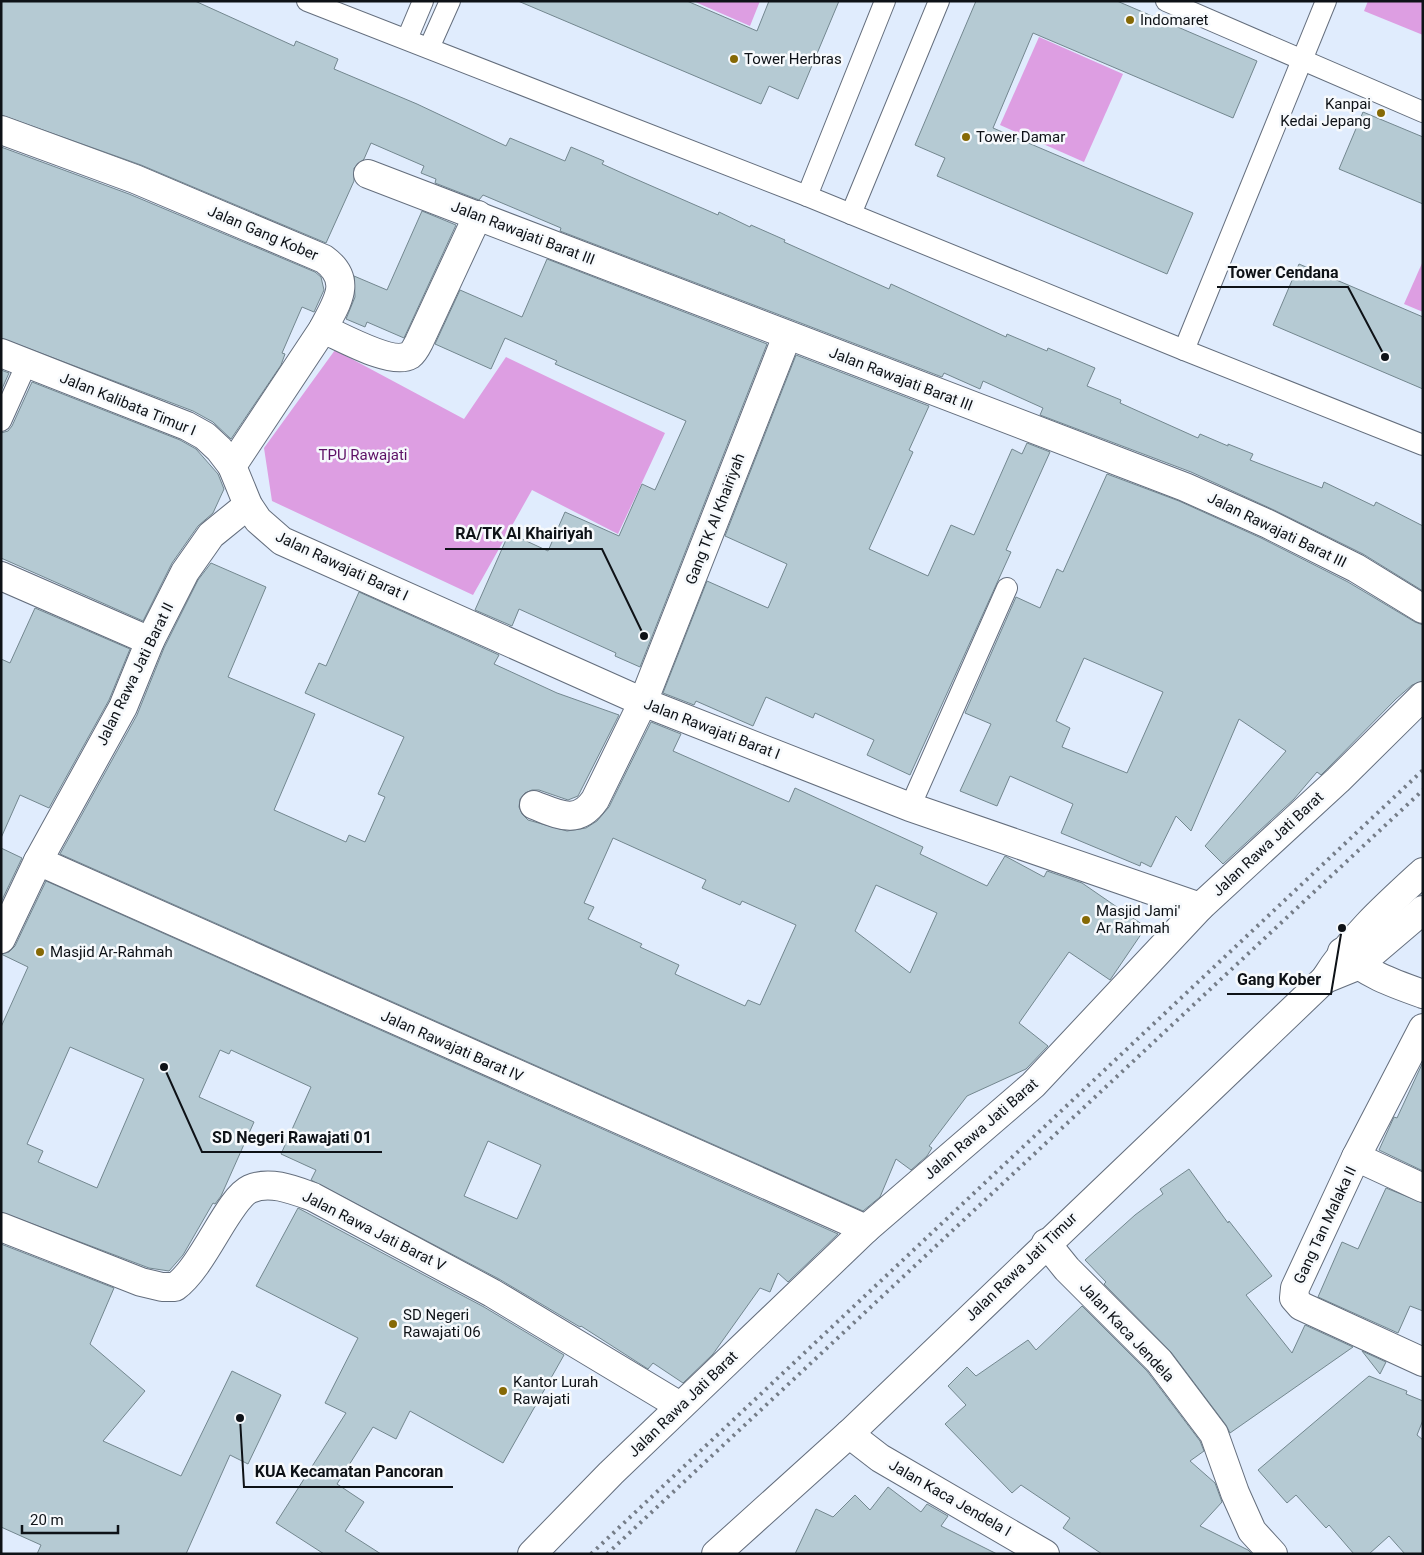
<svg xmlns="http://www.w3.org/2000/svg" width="1424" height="1555" viewBox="0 0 1424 1555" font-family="Roboto,sans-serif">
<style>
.green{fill:#dd9ee2}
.building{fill:#b5cad3;stroke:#73878f;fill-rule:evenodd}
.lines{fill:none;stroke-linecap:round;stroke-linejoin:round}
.lane-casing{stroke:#646e7d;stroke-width:22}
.street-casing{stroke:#646e7d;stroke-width:30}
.secondary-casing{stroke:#646e7d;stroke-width:30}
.lane{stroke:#fff;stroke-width:20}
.street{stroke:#fff;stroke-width:28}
.secondary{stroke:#fff;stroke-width:28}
.rail{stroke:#757d88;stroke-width:4;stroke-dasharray:2.5 5;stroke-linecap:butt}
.poi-dot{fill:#866905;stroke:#f6f9fc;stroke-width:2}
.labels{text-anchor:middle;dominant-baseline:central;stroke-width:5;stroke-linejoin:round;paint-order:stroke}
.poi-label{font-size:15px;fill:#0e1217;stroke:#f6f9fc;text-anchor:start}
.street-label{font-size:15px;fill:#0e1217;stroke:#f6f9fc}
.park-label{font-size:15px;fill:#5d1065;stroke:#f6f9fc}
.leader{fill:none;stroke:#0e1217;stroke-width:2}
.callout-dot{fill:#0e1217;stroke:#f6f9fc;stroke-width:2}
.callout-label{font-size:16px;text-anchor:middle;font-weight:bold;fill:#0e1217;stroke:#f6f9fc;stroke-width:5;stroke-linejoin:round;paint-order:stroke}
</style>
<rect width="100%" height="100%" fill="#e0ecfd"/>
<g class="green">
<polygon points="693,1 760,1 750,26"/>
<polygon points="1368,1 1423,1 1423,35 1364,11"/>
<polygon points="1039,37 1123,74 1084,162 1000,125"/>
<polygon points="1423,261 1423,312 1404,304"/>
<polygon points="335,350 464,419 506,357 665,433 618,534 532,490 473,595 272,501 264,448"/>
</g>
<g class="building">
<polygon points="1,1 195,1 294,46 296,41 338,59 334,69 417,104 506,146 510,138 565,161 571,147 604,161 602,164 631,177 718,215 719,212 750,227 751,225 785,240 784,242 889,289 891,284 1006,337 1007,334 1047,351 1048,348 1095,368 1087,386 1121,400 1120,403 1198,438 1200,434 1228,446 1228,444 1253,454 1250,460 1322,488 1324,482 1374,506 1376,502 1423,526 1423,591 1363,554 1274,510 1191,472 1040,415 1043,408 983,381 980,389 944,373 942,377 560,231 561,228 483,195 479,200 435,183 436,179 421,173 424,166 371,143 364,159 354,168 354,181 326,243 141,165 1,115"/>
<polygon points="518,1 687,1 757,31 769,1 839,1 798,99 769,86 761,104"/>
<polygon points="976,1 1117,1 1257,61 1233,118 1033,33 993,128 1193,213 1167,274 937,176 945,158 915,145"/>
<polygon points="1363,112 1423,137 1423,204 1339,169"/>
<polygon points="1,147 129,194 315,272 321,277 324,290 314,312 302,307 282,353 285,354 281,365 231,439 213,422 193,411 1,338"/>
<polygon points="422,211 456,225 404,338 367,322 365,327 346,319 355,297 354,276 387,290"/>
<polygon points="547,259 767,344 640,667 615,656 616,653 519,609 512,626 475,610 509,533 548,551 565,512 619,536 642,484 655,490 686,421 555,364 557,361 505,338 491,369 435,344 460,290 522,317"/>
<polygon points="1299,264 1423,317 1423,389 1273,325"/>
<polygon points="796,355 929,406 909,450 913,452 869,549 928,576 951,525 974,535 1012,449 1022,454 1027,443 1050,452 1006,550 1011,552 910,775 867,755 874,740 815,713 813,718 766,697 753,726 696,701 694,705 663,693 707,581 768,608 787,564 725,536"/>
<polygon points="1,370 9,373 1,391"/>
<polygon points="32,382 180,440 196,449 218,474 224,489 213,513 198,526 172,563 143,621 1,558 1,433 8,431 12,426"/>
<path d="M1107,474L1179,501L1261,538L1348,582L1415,622L1423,625V681L1412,685L1396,699L1327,769L1321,775L1317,772L1294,799L1223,864L1205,846L1286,751L1239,719L1191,831L1176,816L1151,867L1141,862L1140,866L1061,833L1073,804L1010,776L997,806L960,791L991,724L965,713L1016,597L1040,608L1057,569L1063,572ZM1084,658L1163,692L1127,773L1062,747L1070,728L1056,721Z"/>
<path d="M211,563L266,587L228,677L315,714L274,810L346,842L349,835L365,842L385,797L378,794L404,737L305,693L319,663L326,666L359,592L499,655L494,664L557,693L619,715L578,796L568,800L539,790H532L525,793L520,799L519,807L522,814L528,820L567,831L586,828L597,821L609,807L651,722L681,734L673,751L789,802L795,788L923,847L920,854L987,886L1005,856L1044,877L1047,871L1082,883L1146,927L1110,980L1069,952L1019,1023L1048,1046L1026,1069L967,1096L929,1146L932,1148L927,1156L911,1170L896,1159L880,1197L863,1211L60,854L137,715L164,648L198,580ZM613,838L706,880L702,888L740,905L742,901L796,925L760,1005L748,1000L745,1006L675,974L679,965L640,947L642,944L588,919L594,907L584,903ZM876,885L937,913L910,973L855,931Z"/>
<polygon points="35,608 130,649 109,700 49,808 20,795 1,838 1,659 10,663"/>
<polygon points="1,848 22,858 1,902"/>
<path d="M46,881L838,1234L788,1282L778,1273L770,1292L760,1288L713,1354L683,1383L653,1363L648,1369L581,1326L580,1327L499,1279L311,1180L316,1170L281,1154L311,1087L231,1050L229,1054L220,1050L199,1097L254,1122L221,1196L215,1204L213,1203L183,1255L169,1271L149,1268L1,1212V1027L28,967L1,954L9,952L15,946ZM70,1047L144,1079L97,1188L38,1162L43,1151L27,1144ZM488,1141L541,1165L517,1219L464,1196Z"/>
<polygon points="1423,1062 1423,1171 1379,1150 1394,1117 1397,1118"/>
<polygon points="1189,1169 1228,1223 1229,1221 1272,1276 1246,1295 1292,1353 1305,1325 1353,1347 1230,1433 1226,1425 1171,1352 1104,1284 1106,1282 1085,1260 1135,1215 1163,1194 1160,1189"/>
<polygon points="1386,1188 1423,1203 1423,1311 1410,1306 1398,1333 1318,1297 1342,1242 1358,1249"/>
<polygon points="298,1208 484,1307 564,1355 503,1463 410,1411 396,1439 373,1427 337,1484 364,1502 345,1531 381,1554 324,1554 276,1523 346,1413 325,1403 358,1338 256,1286"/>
<polygon points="1,1244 114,1288 90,1344 145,1391 103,1441 181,1476 232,1371 281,1395 248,1464 230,1455 186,1554 37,1554 41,1545 1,1527"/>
<polygon points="1082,1306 1147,1371 1200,1441 1204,1451 1190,1461 1215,1483 1222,1502 1200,1526 1248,1550 1252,1554 1102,1554 1063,1528 1070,1518 1021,1485 1012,1493 945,1424 966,1405 948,1386 967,1367 976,1376 1028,1340 1036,1350"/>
<polygon points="1362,1351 1386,1362 1380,1374"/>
<polygon points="1369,1376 1407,1391 1406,1394 1423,1401 1423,1420 1417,1435 1423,1440 1423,1554 1405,1554 1389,1536 1369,1554 1354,1554 1329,1525 1326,1528 1296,1495 1287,1503 1258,1470"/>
<polygon points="888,1487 921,1512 927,1504 948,1516 941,1526 997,1554 795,1554 816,1509 833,1517 855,1495 870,1510"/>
</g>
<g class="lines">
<g class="lane-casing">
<g id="lane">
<polyline points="307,1 807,196 1184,350 1423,445"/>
<polyline points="1166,1 1423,112"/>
<polyline points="407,39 423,1"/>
<polyline points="429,48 450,1"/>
<polyline points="807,196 885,1"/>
<polyline points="851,214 939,1"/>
<polyline points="1184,350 1326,1"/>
<polyline points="1,421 27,363"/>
<polyline points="910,807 1007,588"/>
</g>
</g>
<g class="street-casing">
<g id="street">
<path d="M1,130L135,179L324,259C354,281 336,303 323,329L232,466"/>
<polyline points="368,174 1185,487 1268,524 1356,568 1423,609"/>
<path d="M323,329C342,337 392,366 410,355C414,352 417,346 419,342L478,215"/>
<polyline points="1,576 150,641"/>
<path d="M534,805C558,814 577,826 595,800L643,702L787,336"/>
<polyline points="38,861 866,1229"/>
<path d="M1342,952C1366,974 1392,983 1423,994"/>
<polyline points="1423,1028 1356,1157 1423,1188"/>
<polyline points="1356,1157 1295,1288 1294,1298 1301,1306 1423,1362"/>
<path d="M1,1227L141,1282L162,1287H175C204,1266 228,1199 250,1189C270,1180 294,1190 313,1197L492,1293L680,1406"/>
<polyline points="1046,1243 1067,1269 1159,1361 1214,1434 1235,1493 1252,1531 1273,1554"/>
<polyline points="849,1434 880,1458 1045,1554"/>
<polyline points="532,1554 611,1473 866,1229 1033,1085 1200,907"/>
</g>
</g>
<g class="secondary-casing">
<g id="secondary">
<polyline points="1,353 187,426 205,436 219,449 232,466 248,505 258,520 282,541 643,702 910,807 1200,907 1338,780 1423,696"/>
<polyline points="1,939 38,861 123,707 150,641 185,572 211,535 248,505"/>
<polyline points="1325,979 1357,966 1423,910"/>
<path d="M716,1554L849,1434L1325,979C1351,937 1387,905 1423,872"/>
</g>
</g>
<use href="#lane" class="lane"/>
<use href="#street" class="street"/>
<use href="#secondary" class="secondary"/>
<g class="rail">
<polyline points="591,1554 1423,770"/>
<polyline points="607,1554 1423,790"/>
</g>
</g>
<g class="poi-dot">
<circle cx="1130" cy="20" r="5"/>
<circle cx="734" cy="59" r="5"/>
<circle cx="1381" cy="113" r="5"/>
<circle cx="966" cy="137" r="5"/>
<circle cx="1086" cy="920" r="5"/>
<circle cx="40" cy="952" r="5"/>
<circle cx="393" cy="1324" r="5"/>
<circle cx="503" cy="1391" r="5"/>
</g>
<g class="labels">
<g class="poi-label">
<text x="1140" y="20">Indomaret</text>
<text x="744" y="59">Tower Herbras</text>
<text x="1371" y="104" text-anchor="end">Kanpai<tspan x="1371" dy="17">Kedai Jepang</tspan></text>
<text x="976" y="137">Tower Damar</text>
<text x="1096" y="911">Masjid Jami'<tspan x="1096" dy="17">Ar Rahmah</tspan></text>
<text x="50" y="952">Masjid Ar-Rahmah</text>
<text x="403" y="1315">SD Negeri<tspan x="403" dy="17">Rawajati 06</tspan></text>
<text x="513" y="1382">Kantor Lurah<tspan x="513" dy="17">Rawajati</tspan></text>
</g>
<g class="street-label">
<text transform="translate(263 233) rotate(23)">Jalan Gang Kober</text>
<text transform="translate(523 233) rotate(21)">Jalan Rawajati Barat III</text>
<text transform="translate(901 379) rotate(21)">Jalan Rawajati Barat III</text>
<text transform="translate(128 404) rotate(22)">Jalan Kalibata Timur I</text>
<text transform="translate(715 519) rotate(-69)">Gang TK Al Khairiyah</text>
<text transform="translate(1277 530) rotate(26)">Jalan Rawajati Barat III</text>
<text transform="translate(342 566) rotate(25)">Jalan Rawajati Barat I</text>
<text transform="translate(135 674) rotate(-64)">Jalan Rawa Jati Barat II</text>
<text transform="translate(712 729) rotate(21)">Jalan Rawajati Barat I</text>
<text transform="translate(1268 844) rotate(-43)">Jalan Rawa Jati Barat</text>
<text transform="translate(452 1046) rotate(24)">Jalan Rawajati Barat IV</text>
<text transform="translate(981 1129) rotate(-41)">Jalan Rawa Jati Barat</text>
<text transform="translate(1325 1225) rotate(-65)">Gang Tan Malaka II</text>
<text transform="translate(374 1231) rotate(27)">Jalan Rawa Jati Barat V</text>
<text transform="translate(1021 1267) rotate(-44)">Jalan Rawa Jati Timur</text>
<text transform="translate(1127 1332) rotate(47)">Jalan Kaca Jendela</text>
<text transform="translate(683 1404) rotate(-44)">Jalan Rawa Jati Barat</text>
<text transform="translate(950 1498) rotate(30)">Jalan Kaca Jendela I</text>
</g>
<g class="park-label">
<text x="363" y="455">TPU Rawajati</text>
</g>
</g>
<path class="leader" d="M1385 357L1348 287H1217M644 636L602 549H445M1342 928L1331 994H1227M164 1067L202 1152H382M240 1418L244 1487H453"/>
<g class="callout-dot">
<circle cx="1385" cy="357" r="5"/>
<circle cx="644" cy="636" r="5"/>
<circle cx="1342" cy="928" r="5"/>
<circle cx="164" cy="1067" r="5"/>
<circle cx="240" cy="1418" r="5"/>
</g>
<g class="callout-label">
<text x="1283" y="278">Tower Cendana</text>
<text x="524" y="539">RA/TK Al Khairiyah</text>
<text x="1279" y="985">Gang Kober</text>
<text x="292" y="1143">SD Negeri Rawajati 01</text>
<text x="349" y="1477">KUA Kecamatan Pancoran</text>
</g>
<rect width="1424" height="1555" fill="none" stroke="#0e1217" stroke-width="5"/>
<path d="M22 1525v8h96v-8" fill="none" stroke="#0e1217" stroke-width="2.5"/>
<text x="30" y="1525" font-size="15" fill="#0e1217" stroke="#f6f9fc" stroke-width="4" paint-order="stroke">20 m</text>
</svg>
